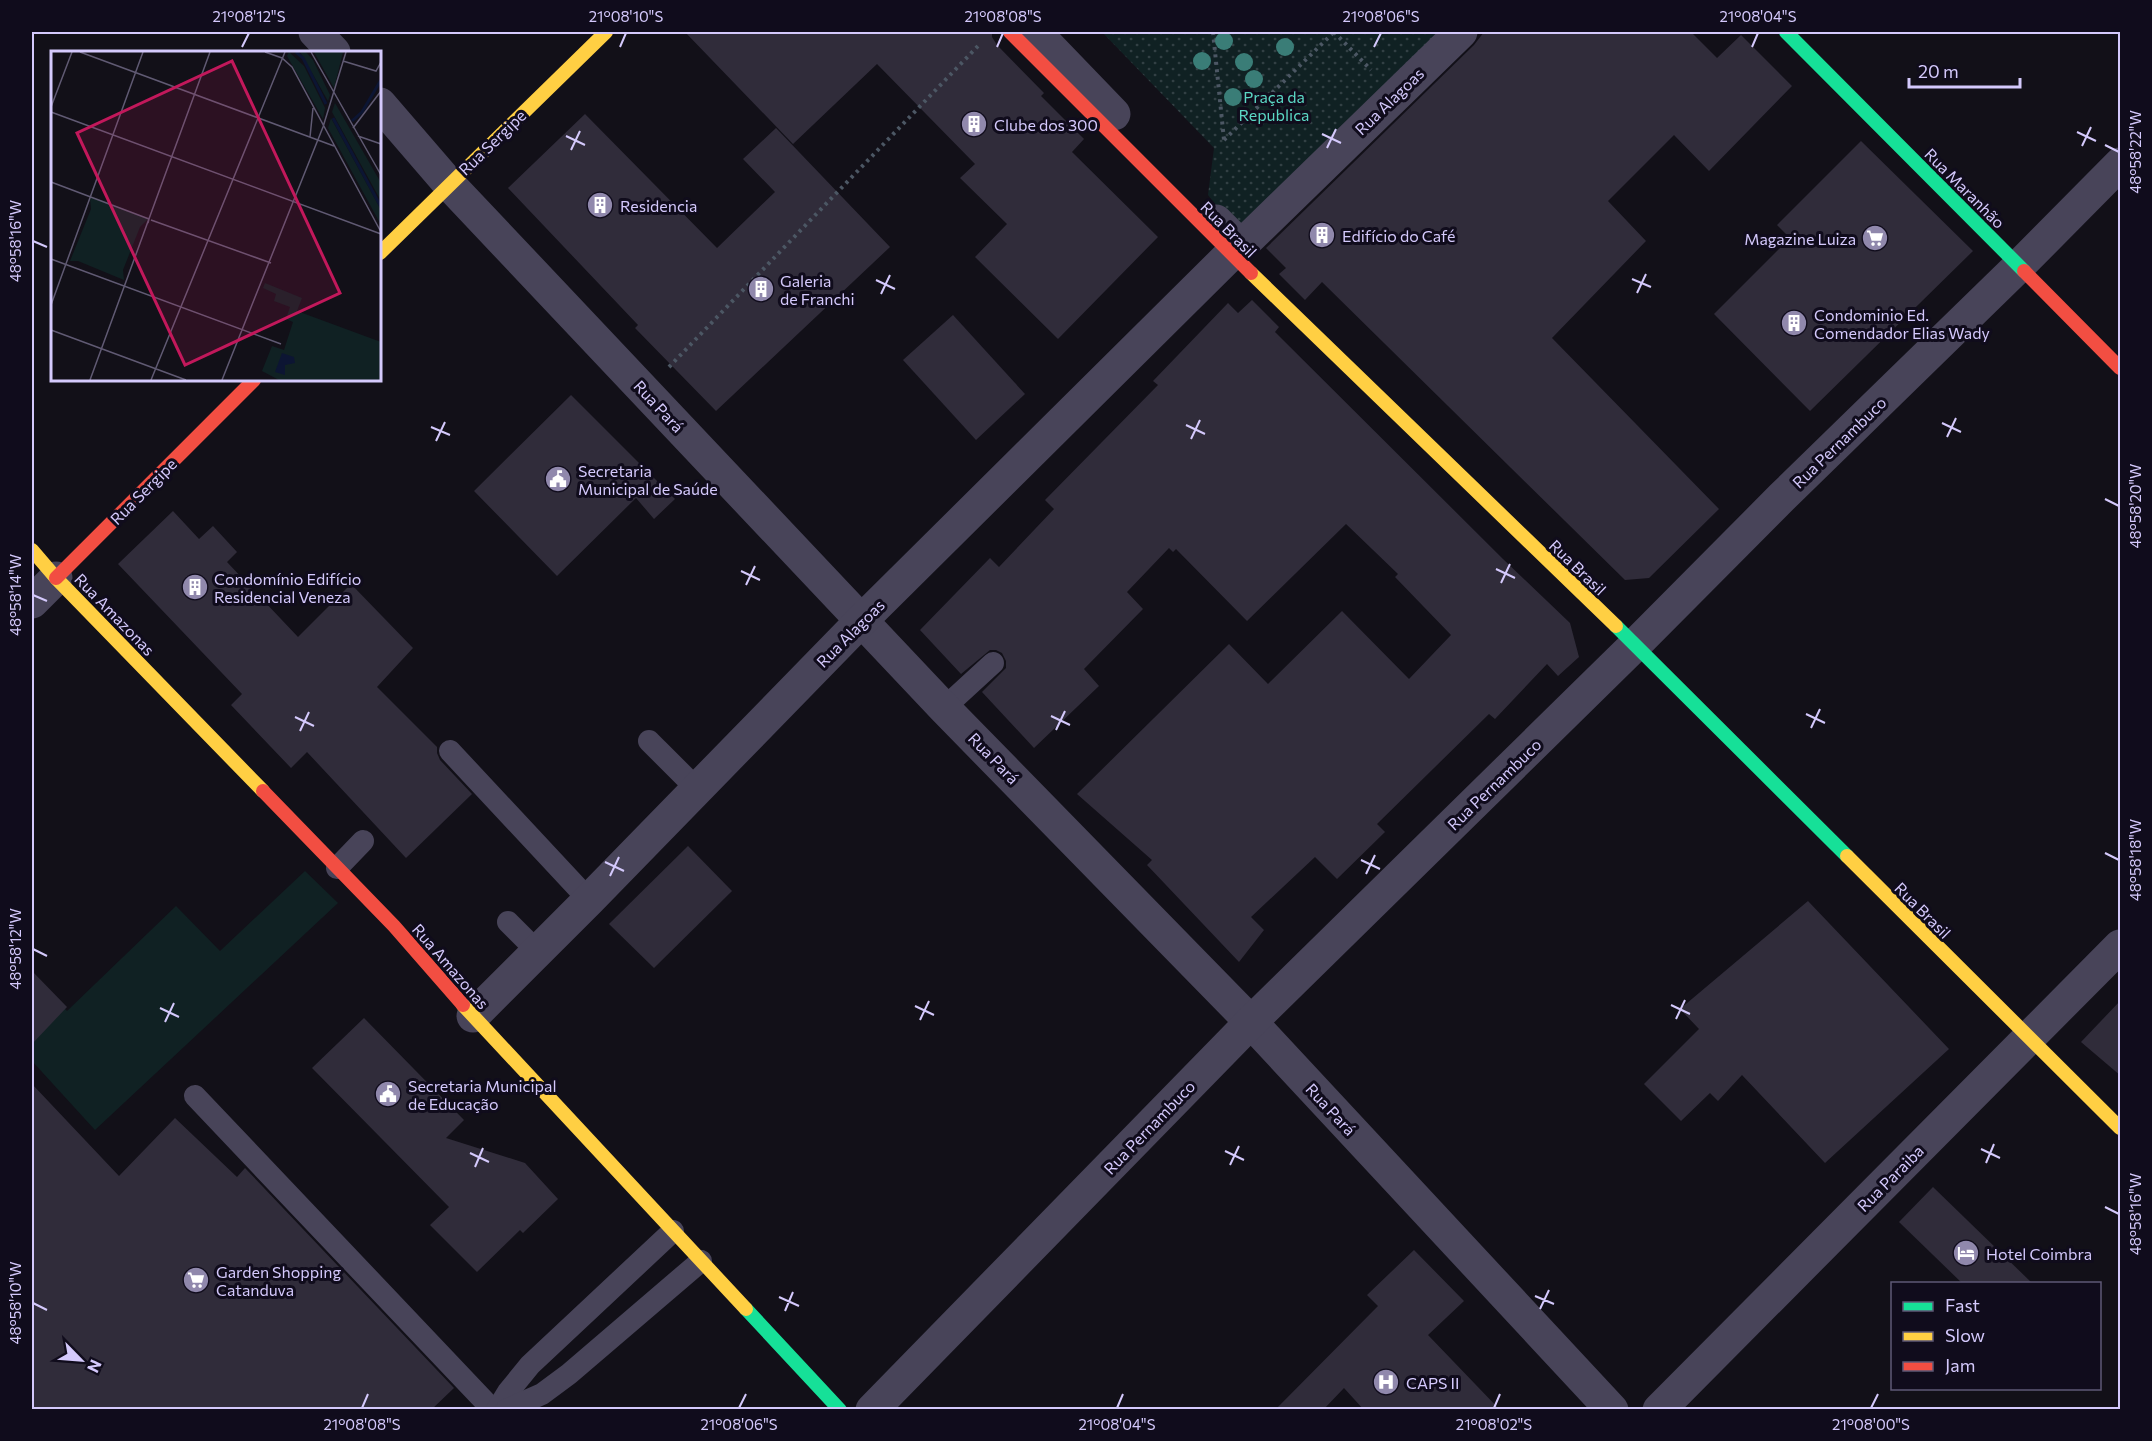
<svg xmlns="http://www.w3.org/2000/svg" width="2152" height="1441" viewBox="0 0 2152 1441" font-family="Commissioner,sans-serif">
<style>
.green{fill:url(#green-dots)}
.pitch{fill:#102123}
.building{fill:#302c3a}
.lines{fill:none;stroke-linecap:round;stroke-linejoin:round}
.path{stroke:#4c5764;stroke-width:4;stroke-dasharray:3 4.5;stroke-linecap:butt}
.lane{stroke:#484459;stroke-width:22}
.street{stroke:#484459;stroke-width:33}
.fast{stroke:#16e098;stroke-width:14}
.slow{stroke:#ffcf43;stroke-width:14}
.jam{stroke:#f24e42;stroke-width:14}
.tree{fill:#3a7d77}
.ticks{fill:none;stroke:#d4c9fc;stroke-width:2}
.labels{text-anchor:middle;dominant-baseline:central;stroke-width:6;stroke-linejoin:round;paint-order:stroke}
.park-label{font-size:16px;fill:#5bd7c4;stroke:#100c1c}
.street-label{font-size:16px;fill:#d4c9fc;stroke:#100c1c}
.poi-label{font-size:16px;fill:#d4c9fc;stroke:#100c1c;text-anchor:start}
.inset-river{fill:none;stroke:#0c1533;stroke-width:3}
.inset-road{fill:none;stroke:#605a73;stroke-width:1.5}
.view{fill:#c2185b;fill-opacity:0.15;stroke:#c2185b;stroke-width:3}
.inset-edge{fill:none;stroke:#d4c9fc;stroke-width:3}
.neatline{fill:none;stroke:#d4c9fc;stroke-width:2}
.ticks-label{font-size:15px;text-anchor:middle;fill:#d4c9fc}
</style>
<defs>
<pattern id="green-dots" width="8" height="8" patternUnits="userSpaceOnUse" patternTransform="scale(1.5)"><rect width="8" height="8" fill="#102123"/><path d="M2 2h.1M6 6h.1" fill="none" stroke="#324044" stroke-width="1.8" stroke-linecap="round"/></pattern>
</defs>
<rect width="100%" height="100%" fill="#121018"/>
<polygon class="green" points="1102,32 1459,32 1242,238 1208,195 1214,148"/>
<polygon class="pitch" points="305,871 338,903 95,1130 32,1061 32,974 67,1011 176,906 220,951"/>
<g class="building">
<polygon points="685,32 992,32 992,37 997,45 1044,93 1041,96 1084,139 1072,152 1158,237 1058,339 975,257 1007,224 960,178 975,164 877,64 793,144"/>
<polygon points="1484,32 1691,32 1717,58 1741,35 1792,86 1709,171 1674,135 1608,201 1646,241 1552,338 1719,509 1649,578 1625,580 1322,282 1305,300 1279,274 1286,268 1266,248 1474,45"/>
<polygon points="585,114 717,248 775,192 743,159 776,128 890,247 716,411 635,328 638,325 508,188"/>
<polygon points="1861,141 1973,251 1810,411 1714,314 1790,238 1777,225"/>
<polygon points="1252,300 1279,327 1275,332 1503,559 1570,623 1579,657 1558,676 1547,664 1495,719 1489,714 1377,824 1385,832 1337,879 1315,857 1251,917 1264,930 1239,962 1147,865 1152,860 1077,794 1229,644 1268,684 1342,611 1409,679 1451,635 1395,577 1398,574 1346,524 1247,621 1176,549 1173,552 1169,548 1127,592 1143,609 1084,669 1099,686 1034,748 982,692 1006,668 1006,661 1002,653 996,650 990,650 961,674 920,630 990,558 999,567 1054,509 1045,500 1158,385 1153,381 1228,303 1238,313"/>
<polygon points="953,315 1025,394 976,440 903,360"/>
<polygon points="571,395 675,499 654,519 636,498 557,576 474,491"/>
<polygon points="173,511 199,539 213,526 237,552 227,562 298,637 351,584 413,648 377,687 437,747 437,753 440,760 472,794 406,858 307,752 291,768 231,705 242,694 118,564"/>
<polygon points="688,846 732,891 654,968 609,924"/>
<polygon points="1808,901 1949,1049 1825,1163 1742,1075 1718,1101 1710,1093 1681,1121 1644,1084 1699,1029 1680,1009"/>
<polygon points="32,971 67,1007 32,1044"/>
<polygon points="2121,1000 2121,1076 2081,1042"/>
<polygon points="364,1018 464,1120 446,1138 525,1163 558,1199 523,1233 520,1230 477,1272 430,1225 449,1207 312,1068"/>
<polygon points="32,1084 119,1176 175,1118 237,1177 245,1168 454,1388 431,1410 32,1410"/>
<polygon points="1933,1187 2033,1284 1963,1284 1899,1222"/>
<polygon points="1414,1250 1464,1301 1428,1335 1500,1410 1364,1410 1344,1388 1323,1410 1275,1410 1378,1306 1367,1295"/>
</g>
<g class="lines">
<g class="path">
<polyline points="1213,32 1224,140"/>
<polyline points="1334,32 1371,70"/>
<polyline points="1224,140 1334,32"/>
<polyline points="669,367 978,46"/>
</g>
<g class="lane">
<polyline points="944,708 993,663"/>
<polyline points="649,741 697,789"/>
<polyline points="450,751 589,900"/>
<polyline points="337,868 363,841"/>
<polyline points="508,922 538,952"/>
<polyline points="195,1096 493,1410"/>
<polyline points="497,1410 508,1392 530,1365 673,1231"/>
<polyline points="506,1410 542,1394 569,1374 701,1261"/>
</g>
<g class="street">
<polyline points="315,32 334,52"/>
<polyline points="1035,32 1114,114"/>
<polyline points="380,104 449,184 944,708 1251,1022 1612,1410"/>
<polyline points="1216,221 1239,244 1244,243 1461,32"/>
<polyline points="32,602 56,578"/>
<polyline points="473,1016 589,900 862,620 1231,254"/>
<polyline points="872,1410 1251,1022 1635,645 1782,497 2019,266 2120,164"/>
<polyline points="1659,1410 2120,946"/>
</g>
<g class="fast">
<polyline points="1786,32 2024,271"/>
<polyline points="1616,626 1847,856"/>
<polyline points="746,1309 840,1410"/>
</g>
<g class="slow">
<polyline points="380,253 606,32"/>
<polyline points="1251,273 1616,626"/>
<polyline points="32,550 56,578 263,791"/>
<polyline points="1847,856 2120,1128"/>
<polyline points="463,1005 746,1309"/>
</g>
<g class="jam">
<polyline points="1010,32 1251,273"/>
<polyline points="2024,271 2120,368"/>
<polyline points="56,578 254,380"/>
<polyline points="263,791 394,926 463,1005"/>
</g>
</g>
<g class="tree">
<circle cx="1224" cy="41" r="9"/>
<circle cx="1285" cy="47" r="9"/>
<circle cx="1202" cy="61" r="9"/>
<circle cx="1244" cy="62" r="9"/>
<circle cx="1254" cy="79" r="9"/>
<circle cx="1233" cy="97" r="9"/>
</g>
<path class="ticks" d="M242,47L249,33M620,47L626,33M997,47L1003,33M1374,47L1381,33M1752,47L1758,33M2077,132L2096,141M1322,134L1341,143M566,136L585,145M2105,145L2119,152M2082,146L2091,127M1327,148L1336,129M571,150L580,131M33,241L47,247M1632,279L1651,287M876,280L895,289M1637,293L1646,274M881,294L890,275M1942,423L1961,432M1186,425L1205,434M431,427L450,435M1947,437L1956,418M1191,439L1200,420M436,441L445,422M2105,499L2119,506M1496,569L1515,578M741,571L760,580M1501,583L1510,564M746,585L755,566M33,595L47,601M1806,714L1825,723M1051,716L1070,725M295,717L314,726M1811,728L1820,709M1056,730L1065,711M300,731L309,712M2105,853L2119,860M1361,860L1380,869M605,862L624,871M1366,874L1375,855M610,876L619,857M33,949L47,956M1671,1005L1690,1014M915,1006L934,1015M160,1008L179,1017M1676,1019L1685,1000M920,1020L929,1001M165,1022L174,1003M1981,1149L2000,1158M1225,1151L1244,1160M470,1153L489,1162M1986,1163L1994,1144M1230,1165L1239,1146M475,1167L483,1148M2105,1207L2119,1214M1535,1296L1554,1304M779,1297L799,1306M33,1303L47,1310M1540,1309L1549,1290M785,1311L793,1292M362,1408L368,1394M739,1408L746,1394M1117,1408L1123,1394M1494,1408L1500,1394M1871,1408L1878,1394"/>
<defs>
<g id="building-disc" transform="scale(1.35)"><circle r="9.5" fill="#9088ac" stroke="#100c1c"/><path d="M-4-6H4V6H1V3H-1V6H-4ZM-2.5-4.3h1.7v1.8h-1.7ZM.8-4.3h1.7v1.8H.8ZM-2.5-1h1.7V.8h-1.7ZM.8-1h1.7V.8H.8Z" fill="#fff"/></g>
<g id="supermarket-disc" transform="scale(1.35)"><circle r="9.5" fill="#9088ac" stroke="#100c1c"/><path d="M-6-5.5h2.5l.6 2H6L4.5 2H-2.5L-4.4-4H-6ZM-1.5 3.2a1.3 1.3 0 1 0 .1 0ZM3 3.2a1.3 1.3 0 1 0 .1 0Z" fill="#fff"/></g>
<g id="civic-disc" transform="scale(1.35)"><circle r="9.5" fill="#9088ac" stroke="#100c1c"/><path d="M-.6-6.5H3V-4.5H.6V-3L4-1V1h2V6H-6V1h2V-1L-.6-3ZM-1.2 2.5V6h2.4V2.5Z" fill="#fff"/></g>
<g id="hotel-disc" transform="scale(1.35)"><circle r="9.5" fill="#9088ac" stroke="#100c1c"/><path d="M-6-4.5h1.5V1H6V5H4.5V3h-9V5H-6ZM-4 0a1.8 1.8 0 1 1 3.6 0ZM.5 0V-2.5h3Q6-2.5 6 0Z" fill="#fff"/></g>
<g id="hospital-disc" transform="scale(1.35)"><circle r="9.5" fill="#9088ac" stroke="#100c1c"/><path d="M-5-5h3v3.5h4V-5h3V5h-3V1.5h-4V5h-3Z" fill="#fff"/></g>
</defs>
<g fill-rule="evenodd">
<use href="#building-disc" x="974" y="124"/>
<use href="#building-disc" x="600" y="205"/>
<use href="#building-disc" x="1322" y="235"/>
<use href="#supermarket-disc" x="1875" y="238"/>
<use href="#building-disc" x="761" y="289"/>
<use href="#building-disc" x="1794" y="323"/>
<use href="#civic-disc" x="558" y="479"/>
<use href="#building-disc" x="195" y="587"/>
<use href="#civic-disc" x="388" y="1094"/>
<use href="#hotel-disc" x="1966" y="1253"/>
<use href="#supermarket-disc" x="196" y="1280"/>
<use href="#hospital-disc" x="1386" y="1382"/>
</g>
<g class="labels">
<g class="park-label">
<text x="1274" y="96">Praça da<tspan x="1274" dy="18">Republica</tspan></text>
</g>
<g class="street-label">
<text transform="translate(1389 101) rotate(-44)">Rua Alagoas</text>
<text transform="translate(492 142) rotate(-44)">Rua Sergipe</text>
<text transform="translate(1965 188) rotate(45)">Rua Maranhão</text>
<text transform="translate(1229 229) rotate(45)">Rua Brasil</text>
<text transform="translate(659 406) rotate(47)">Rua Pará</text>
<text transform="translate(1839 442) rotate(-44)">Rua Pernambuco</text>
<text transform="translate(143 491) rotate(-45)">Rua Sergipe</text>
<text transform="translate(1578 567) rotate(44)">Rua Brasil</text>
<text transform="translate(115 614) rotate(46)">Rua Amazonas</text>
<text transform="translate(850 633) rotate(-45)">Rua Alagoas</text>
<text transform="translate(994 758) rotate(46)">Rua Pará</text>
<text transform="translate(1494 784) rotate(-44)">Rua Pernambuco</text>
<text transform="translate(1923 910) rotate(45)">Rua Brasil</text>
<text transform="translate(451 966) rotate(49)">Rua Amazonas</text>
<text transform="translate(1331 1109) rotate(47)">Rua Pará</text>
<text transform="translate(1149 1127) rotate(-46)">Rua Pernambuco</text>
<text transform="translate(1890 1178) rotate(-45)">Rua Paraiba</text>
</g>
<g class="poi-label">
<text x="994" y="124">Clube dos 300</text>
<text x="620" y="205">Residencia</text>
<text x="1342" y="235">Edifício do Café</text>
<text x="1856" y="238" text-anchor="end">Magazine Luiza</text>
<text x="780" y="280">Galeria<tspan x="780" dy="18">de Franchi</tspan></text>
<text x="1814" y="314">Condominio Ed.<tspan x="1814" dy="18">Comendador Elias Wady</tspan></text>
<text x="578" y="470">Secretaria<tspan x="578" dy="18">Municipal de Saúde</tspan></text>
<text x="214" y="578">Condomínio Edifício<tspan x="214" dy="18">Residencial Veneza</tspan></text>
<text x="408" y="1085">Secretaria Municipal<tspan x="408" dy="18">de Educação</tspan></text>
<text x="1986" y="1253">Hotel Coimbra</text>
<text x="216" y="1271">Garden Shopping<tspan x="216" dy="18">Catanduva</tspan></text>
<text x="1406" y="1382">CAPS II</text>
</g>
</g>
<g transform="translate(51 51)">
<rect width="330" height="330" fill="#121018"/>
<path d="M238,1L253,15L274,57L272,68L236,5ZM249,1H255L262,9L279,44L277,50ZM263,1H292L283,37ZM280,67L330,159V174L277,77ZM39,146L97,168L89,176L72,219L73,229L27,210H19L40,158Z" fill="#102123"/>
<path d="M284,52L330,132V150L281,61Z" fill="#102123"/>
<path d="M214,232L251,247L246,260L330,291V329H228L211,320L221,295L233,299L242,271L235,268L239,256L223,250L225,243L212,237Z" fill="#102123"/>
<path d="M231,302L243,306L244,312L234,314V324L224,321Z" fill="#0c1533"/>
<path class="inset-river" d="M245,1L252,7L275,53M282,67L330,156M301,70L311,61L330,29"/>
<path class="inset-road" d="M29,1L283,95M214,1L231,7L241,16L330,181M260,1L330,124M292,10L325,20L330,11M0,56L21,1M0,61L330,183M272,76L295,1M302,77L330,40M307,85L330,93M259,86L262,57M0,131L98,168L97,172M100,169L220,212M0,208L230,293M0,254L92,1M0,279L135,329M39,329L159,1M100,329L234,1M171,329L272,76"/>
<path class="view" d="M181,10L289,242L134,314L26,82Z"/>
<rect width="330" height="330" class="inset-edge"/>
</g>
<rect width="2152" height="1441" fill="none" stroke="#100c1c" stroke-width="66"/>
<rect x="1891" y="1282" width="210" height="108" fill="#100c1c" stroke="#5e5876" stroke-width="1.5"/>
<rect x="1903" y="1302" width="30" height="9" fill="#16e098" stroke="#5e5876" stroke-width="1.5"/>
<text x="1945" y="1312" font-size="18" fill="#d4c9fc">Fast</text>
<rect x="1903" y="1332" width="30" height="9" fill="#ffcf43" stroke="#5e5876" stroke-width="1.5"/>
<text x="1945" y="1342" font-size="18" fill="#d4c9fc">Slow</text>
<rect x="1903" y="1362" width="30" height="9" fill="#f24e42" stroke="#5e5876" stroke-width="1.5"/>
<text x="1945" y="1372" font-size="18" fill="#d4c9fc">Jam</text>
<g transform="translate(81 1360) rotate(115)" stroke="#100c1c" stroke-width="4.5" paint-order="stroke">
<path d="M0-4.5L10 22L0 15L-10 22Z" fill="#d4c9fc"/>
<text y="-9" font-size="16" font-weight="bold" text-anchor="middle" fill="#d4c9fc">N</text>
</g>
<path d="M1909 78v9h111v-9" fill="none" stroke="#d4c9fc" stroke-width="3"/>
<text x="1918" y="78" font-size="18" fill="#d4c9fc" stroke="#100c1c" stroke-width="4.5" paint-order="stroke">20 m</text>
<rect x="33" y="33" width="2086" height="1375" class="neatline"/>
<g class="ticks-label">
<text x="249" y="22">21°08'12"S</text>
<text x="626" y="22">21°08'10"S</text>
<text x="1003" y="22">21°08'08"S</text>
<text x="1381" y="22">21°08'06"S</text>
<text x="1758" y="22">21°08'04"S</text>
<text transform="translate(2136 152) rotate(-90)" y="5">48°58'22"W</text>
<text transform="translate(16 241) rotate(-90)" y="5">48°58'16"W</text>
<text transform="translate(2136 506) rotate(-90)" y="5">48°58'20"W</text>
<text transform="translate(16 595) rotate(-90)" y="5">48°58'14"W</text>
<text transform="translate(2136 860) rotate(-90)" y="5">48°58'18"W</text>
<text transform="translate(16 949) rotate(-90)" y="5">48°58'12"W</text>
<text transform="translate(2136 1214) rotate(-90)" y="5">48°58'16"W</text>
<text transform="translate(16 1303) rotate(-90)" y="5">48°58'10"W</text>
<text x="362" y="1430">21°08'08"S</text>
<text x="739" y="1430">21°08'06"S</text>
<text x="1117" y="1430">21°08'04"S</text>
<text x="1494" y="1430">21°08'02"S</text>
<text x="1871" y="1430">21°08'00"S</text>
</g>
</svg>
